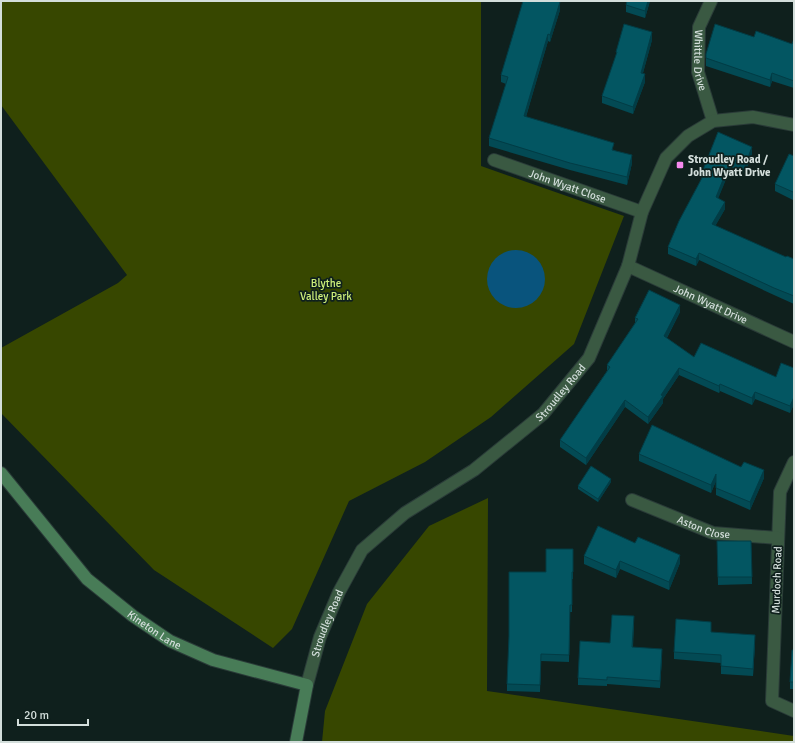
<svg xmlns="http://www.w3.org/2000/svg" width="795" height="743" viewBox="0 0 795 743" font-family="Signika,sans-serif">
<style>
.green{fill:#374700}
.water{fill:#09547d}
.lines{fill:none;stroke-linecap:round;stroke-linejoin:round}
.street-casing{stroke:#2a3b38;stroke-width:14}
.secondary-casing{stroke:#2a3b38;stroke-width:14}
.street{stroke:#3a5942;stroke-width:12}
.secondary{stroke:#487c57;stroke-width:12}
.wall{fill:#034a54}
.shaded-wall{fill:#023c45}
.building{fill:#035662;stroke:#023c45}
.poi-dot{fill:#f689ed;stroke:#0f201d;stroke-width:1.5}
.labels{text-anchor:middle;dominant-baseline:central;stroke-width:3.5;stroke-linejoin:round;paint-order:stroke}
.street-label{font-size:11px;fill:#d3dedb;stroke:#0f201d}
.poi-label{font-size:11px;font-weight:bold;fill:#d3dedb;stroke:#0f201d;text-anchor:start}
.park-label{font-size:11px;fill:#ceef7a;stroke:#0f201d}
</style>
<rect width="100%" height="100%" fill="#0f201d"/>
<g class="green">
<polygon points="1,1 481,1 481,166 624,216 574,344 491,417 425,462 349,501 292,629 273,648 154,570 1,413 1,348 118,283 127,275 1,105"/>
<polygon points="488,498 487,691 794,736 794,742 322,742 325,711 367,604 429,526"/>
</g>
<circle class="water" cx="516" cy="279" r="29"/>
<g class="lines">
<g class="street-casing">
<g id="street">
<path id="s1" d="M711,1L699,27L698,72L713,121"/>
<path id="s2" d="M494,160L642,212"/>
<path id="s3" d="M628,266L794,342"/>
<polyline points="794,462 780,492 772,701 794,711"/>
<path id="s4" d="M632,500L713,533L778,538"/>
<path id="s5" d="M307,685L320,637L339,592L362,550L405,513L474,470L543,414L589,358L628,266L642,212L666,158L688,136L713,121L753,117L794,125"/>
</g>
</g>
<g class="secondary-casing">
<g id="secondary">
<path id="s6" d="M1,473L87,579L133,616L170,641L213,660L307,685L296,742"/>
</g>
</g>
<use href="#street" class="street"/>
<use href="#secondary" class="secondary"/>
</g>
<g class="wall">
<polygon points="627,1 650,1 645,18 626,12 626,5"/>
<polygon points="560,10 550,42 548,41 526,117 614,150 632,163 627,185 570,170 489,146 489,138 506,84 501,82 501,75"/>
<polygon points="754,37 792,44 794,39 794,88 772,81 770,87 706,66 706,54"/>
<polygon points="652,40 643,73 645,82 633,114 602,103 602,96 616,56 616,52"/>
<polygon points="718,132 752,154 745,173 731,167 718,198 725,209 715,226 786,257 794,259 794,304 774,295 699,260 696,266 668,254 668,247 701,181 701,175"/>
<polygon points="794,156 793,200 775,191 775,184"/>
<polygon points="680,312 667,338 694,357 776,377 794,368 794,404 790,413 755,399 752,405 720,391 719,393 679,375 663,399 663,403 648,424 625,407 586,465 560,447 560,440 607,371 607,365 635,323 635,318"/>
<polygon points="639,454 764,478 750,510 716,495 716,481 711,493 639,461"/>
<polygon points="611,482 598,502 578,489 578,486"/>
<polygon points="717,541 751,541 752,584 718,585"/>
<polygon points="635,543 680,563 669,590 620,569 616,578 584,564 584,556"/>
<polygon points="573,549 573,579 572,579 572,612 570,612 569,662 541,661 540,692 507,691 507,684 546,572"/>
<polygon points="634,623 633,647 662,656 660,688 607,684 607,686 578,685 578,678 610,643"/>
<polygon points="711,632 755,643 753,676 721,674 721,663 674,659 674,652"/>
<polygon points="794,650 794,689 790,689 790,682"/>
</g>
<g class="shaded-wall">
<polygon points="648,1 650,1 645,18 645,11"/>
<polygon points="560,2 560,10 550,42 550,35"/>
<polygon points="652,32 652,40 641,80 641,73"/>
<polygon points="548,34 548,41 524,123 524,116"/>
<polygon points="772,73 772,81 770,87 770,80"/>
<polygon points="645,74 645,82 633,114 633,107"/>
<polygon points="752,147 752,154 745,173 745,165"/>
<polygon points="632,155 632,163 627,185 627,177"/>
<polygon points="731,160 731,167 716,204 716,197"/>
<polygon points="725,202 725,209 712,232 712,224"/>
<polygon points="699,253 699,260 696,266 696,259"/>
<polygon points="680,305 680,312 664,343 664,336"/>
<polygon points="679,368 679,375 663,399 663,403 648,424 648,417 661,395"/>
<polygon points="720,384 720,391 719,393 719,386"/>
<polygon points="755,392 755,399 752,405 752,398"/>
<polygon points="794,397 794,404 790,413 790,406"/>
<polygon points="625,400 625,407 586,465 586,458"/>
<polygon points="764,470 764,478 750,510 750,502"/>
<polygon points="716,474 716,481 711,493 711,485"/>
<polygon points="611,479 611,482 598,502 598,499"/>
<polygon points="680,555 680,563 669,590 669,582"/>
<polygon points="620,561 620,569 616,578 616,570"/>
<polygon points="755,635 755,643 753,676 753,669"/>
<polygon points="662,649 662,656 660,688 660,681"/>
</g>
<g class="building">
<polygon points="523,1 557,1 560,2 550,35 548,34 524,116 614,143 612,150 632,155 627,177 570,163 489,138 508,77 501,75"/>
<polygon points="627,1 648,1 645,11 626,5"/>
<polygon points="624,24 652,32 641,73 645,74 633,107 602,96 617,52 616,52"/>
<polygon points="715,24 754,37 756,31 792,44 794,39 794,81 772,73 770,80 706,58 706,54"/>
<polygon points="718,132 752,147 745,165 731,160 716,197 725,202 712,224 786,257 787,256 794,259 794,296 774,288 699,253 696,259 668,247 679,221 703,176 701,175"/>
<polygon points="789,154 794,156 794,191 793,192 775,184"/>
<polygon points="649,290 680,305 664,336 694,357 701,343 776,377 781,363 794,368 794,397 790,406 755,392 752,398 720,384 719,386 679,368 661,395 663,396 648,417 625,400 586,458 560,440 610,367 607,365 638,319 635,318"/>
<polygon points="652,425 741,467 744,462 764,470 750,502 716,488 716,474 711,485 639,454"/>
<polygon points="591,466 611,479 598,499 578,486"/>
<polygon points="598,526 635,543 638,537 680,555 669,582 620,561 616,570 584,556"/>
<polygon points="717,541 751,541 752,577 718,577"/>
<polygon points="546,549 573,549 573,572 572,572 572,605 570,605 569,655 541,654 540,685 507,684 509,636 509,572 546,572"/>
<polygon points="612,615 634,616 632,647 662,649 660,681 607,677 607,680 578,678 580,641 610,643"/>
<polygon points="676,619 711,622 711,632 755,635 753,669 721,666 721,655 674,652"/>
<polygon points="792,650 794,650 794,682 790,682"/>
</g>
<rect class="poi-dot" x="676" y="161" width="8" height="8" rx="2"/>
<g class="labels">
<g class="street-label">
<text stroke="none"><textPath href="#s1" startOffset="62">Whittle Drive</textPath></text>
<text stroke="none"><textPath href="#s2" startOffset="78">John Wyatt Close</textPath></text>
<text stroke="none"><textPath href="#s3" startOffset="91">John Wyatt Drive</textPath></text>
<text stroke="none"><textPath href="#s5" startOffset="401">Stroudley Road</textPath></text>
<text stroke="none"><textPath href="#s4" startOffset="77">Aston Close</textPath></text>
<text transform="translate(777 580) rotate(-88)">Murdoch Road</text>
<text stroke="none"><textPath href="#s5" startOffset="65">Stroudley Road</textPath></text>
<text stroke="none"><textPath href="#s6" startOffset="221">Kineton Lane</textPath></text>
</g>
<g class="poi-label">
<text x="688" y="159">Stroudley Road /<tspan x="688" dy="13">John Wyatt Drive</tspan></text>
</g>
<g class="park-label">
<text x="326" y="283">Blythe<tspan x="326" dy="13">Valley Park</tspan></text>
</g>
</g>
<rect width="795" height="743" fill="none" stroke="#d3dedb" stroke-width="4"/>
<path d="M18 719v6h70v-6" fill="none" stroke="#d3dedb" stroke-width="2"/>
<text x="24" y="719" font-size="12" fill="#d3dedb" stroke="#0f201d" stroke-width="3" paint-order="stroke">20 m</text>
</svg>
